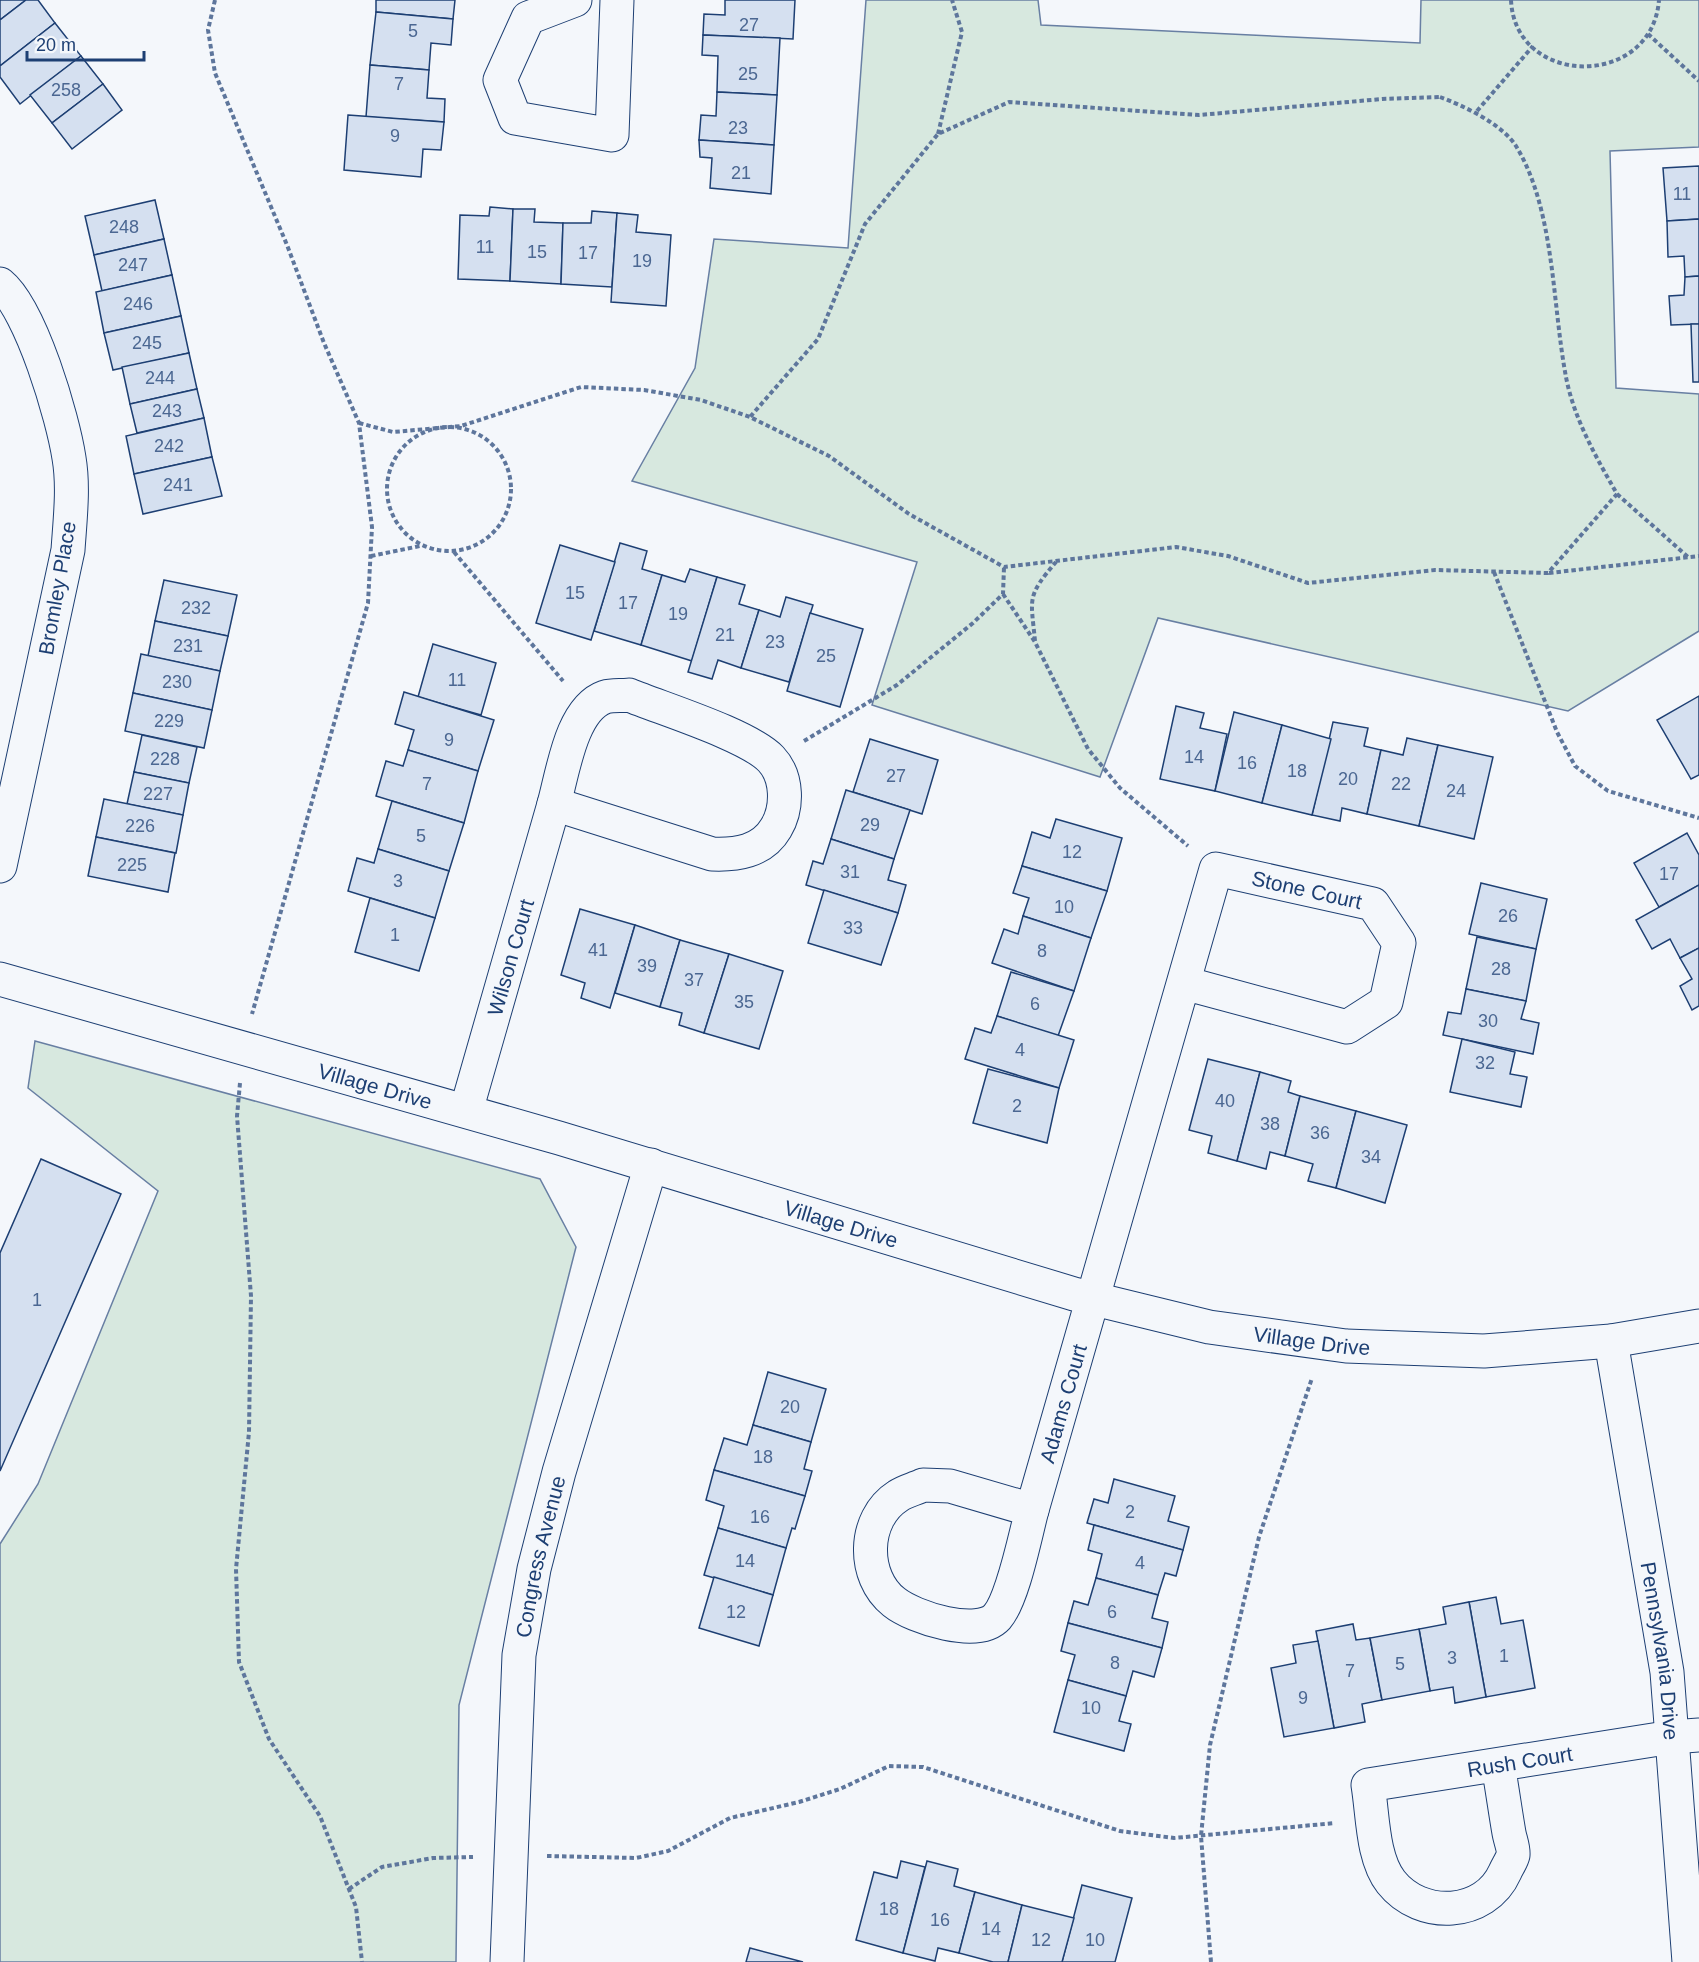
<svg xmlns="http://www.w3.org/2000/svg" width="1699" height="1962" viewBox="0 0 1699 1962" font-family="Helvetica,sans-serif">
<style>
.green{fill:#d7e8df;stroke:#687fa3;stroke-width:1.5}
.building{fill:#d5e0f0;stroke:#1d3f73;stroke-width:1.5}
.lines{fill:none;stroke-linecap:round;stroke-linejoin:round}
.street-casing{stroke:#1d3f73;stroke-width:35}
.path{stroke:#5e769c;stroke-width:4;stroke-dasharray:4.5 3;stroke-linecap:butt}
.street{stroke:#f4f7fb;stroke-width:33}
.labels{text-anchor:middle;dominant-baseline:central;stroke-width:4.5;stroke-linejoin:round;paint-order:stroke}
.number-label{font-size:18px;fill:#4b6792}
.street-label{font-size:21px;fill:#1d3f73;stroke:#f4f7fb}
</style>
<rect width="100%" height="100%" fill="#f4f7fb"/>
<g class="green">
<polygon points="866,0 1038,0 1041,25 1420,43 1421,0 1699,0 1699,147 1610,151 1616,388 1699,394 1699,631 1568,711 1158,618 1100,777 872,705 917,562 632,481 695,368 714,239 848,248"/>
<polygon points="35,1041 540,1179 576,1247 459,1705 456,1962 0,1962 0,1544 38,1484 158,1191 28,1088"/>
</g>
<g class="building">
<polygon points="0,0 26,0 0,20"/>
<polygon points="26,0 38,0 55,23 0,66 0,20"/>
<polygon points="376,0 455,0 453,19 376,12"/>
<polygon points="725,0 795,0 793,39 703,35 704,14 725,15"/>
<polygon points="376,12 453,19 451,45 431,43 429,70 370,65"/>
<polygon points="55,23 81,56 20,104 0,77 0,66"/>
<polygon points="703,35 780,38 777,95 717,92 718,56 702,55"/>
<polygon points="81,56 103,84 52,123 30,95"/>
<polygon points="370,65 429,70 427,98 445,99 444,122 366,117"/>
<polygon points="103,84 122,110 72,149 52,123"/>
<polygon points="717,92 777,95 774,145 699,140 701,115 716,116"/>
<polygon points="348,115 444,122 441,150 423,149 421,177 344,170"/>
<polygon points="699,140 774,145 771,194 710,188 712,158 700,157"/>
<polygon points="1699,166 1699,219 1667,221 1663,168"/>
<polygon points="155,200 164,239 94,255 85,216"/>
<polygon points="490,207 513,209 510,281 458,279 460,215 489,216"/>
<polygon points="513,209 535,209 534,222 563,223 561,284 510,281"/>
<polygon points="592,211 617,213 612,287 561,284 563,223 591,223"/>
<polygon points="617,213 638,215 636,232 671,235 666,306 611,302"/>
<polygon points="1699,219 1699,276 1685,277 1684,256 1668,257 1667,221"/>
<polygon points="164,239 172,275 102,291 94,255"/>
<polygon points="172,275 181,316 104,333 96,292"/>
<polygon points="1699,276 1699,324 1671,325 1669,296 1684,295 1685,277"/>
<polygon points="181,316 189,353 113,370 104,333"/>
<polygon points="1691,324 1699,324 1699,382 1693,382"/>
<polygon points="189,353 197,389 130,404 122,367"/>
<polygon points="197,389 204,418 137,433 130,404"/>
<polygon points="204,418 212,457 134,474 126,436"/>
<polygon points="212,457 222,496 143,514 134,474"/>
<polygon points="620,543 647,551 642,569 662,575 641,645 594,631"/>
<polygon points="560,545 615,562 591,640 536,623"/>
<polygon points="690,569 717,577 692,661 641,645 662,575 685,582"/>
<polygon points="717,577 745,585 739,604 759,610 741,668 718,660 712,679 688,672"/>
<polygon points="164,580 237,595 228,636 155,621"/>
<polygon points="786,597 813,605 789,682 741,668 759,610 780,617"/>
<polygon points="810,613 863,629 840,707 787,691"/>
<polygon points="155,621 228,636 220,671 148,656"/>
<polygon points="433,644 496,663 481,715 418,697"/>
<polygon points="141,654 220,671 212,710 133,693"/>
<polygon points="404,692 494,720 478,771 408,750 414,730 395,724"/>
<polygon points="133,693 212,710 204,748 125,731"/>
<polygon points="1699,696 1699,775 1691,779 1657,720"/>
<polygon points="1176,706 1204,713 1200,728 1227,734 1215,791 1160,779"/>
<polygon points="1234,712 1282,725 1262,803 1215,791"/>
<polygon points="1333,722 1368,728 1364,746 1381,750 1367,814 1342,808 1340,821 1312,815"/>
<polygon points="1282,725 1331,739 1312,815 1262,803"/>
<polygon points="142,735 197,747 189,783 134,772"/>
<polygon points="1407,738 1438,745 1419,826 1367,814 1381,750 1403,755"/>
<polygon points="870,739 938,760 922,814 853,792"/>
<polygon points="1438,745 1493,757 1474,839 1419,826"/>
<polygon points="408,750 478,771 464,823 376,796 386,761 403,766"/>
<polygon points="134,772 189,783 183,815 127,804"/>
<polygon points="846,790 910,810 894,859 831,839"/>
<polygon points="104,799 183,815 176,853 96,837"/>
<polygon points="392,801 464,823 449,871 378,849"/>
<polygon points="1056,819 1122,838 1107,891 1022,866 1032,832 1050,838"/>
<polygon points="1687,833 1699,855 1699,885 1659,907 1634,863"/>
<polygon points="96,837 175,853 168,892 88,876"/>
<polygon points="831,839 894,859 888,880 906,885 898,913 806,885 813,861 823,864"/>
<polygon points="378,849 449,871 435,918 348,891 357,858 374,863"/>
<polygon points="1022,866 1107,891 1091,938 1023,916 1029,898 1013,893"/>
<polygon points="1481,883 1547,899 1536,949 1469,934"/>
<polygon points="1699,885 1699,948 1680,958 1670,939 1652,949 1636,920"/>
<polygon points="824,890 898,913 881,965 808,943"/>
<polygon points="370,898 435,918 419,971 355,952"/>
<polygon points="580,909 635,925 610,1008 581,998 585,983 561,975"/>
<polygon points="1023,916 1091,938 1074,991 992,963 1004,929 1018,934"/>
<polygon points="635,925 680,940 660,1007 615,993"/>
<polygon points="1477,937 1536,949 1526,1001 1466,989"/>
<polygon points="680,940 729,954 704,1033 679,1025 682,1013 660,1007"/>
<polygon points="1699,948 1699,1006 1692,1010 1680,986 1692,979 1680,958"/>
<polygon points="729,954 783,971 759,1049 704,1033"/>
<polygon points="1011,972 1074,991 1058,1036 997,1016"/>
<polygon points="1466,989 1526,1001 1521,1019 1539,1023 1533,1054 1443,1035 1448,1012 1461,1014"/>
<polygon points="997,1016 1074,1040 1059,1088 965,1059 975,1028 991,1033"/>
<polygon points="1462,1039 1515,1052 1510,1074 1527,1077 1521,1107 1450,1092"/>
<polygon points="1208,1059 1260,1072 1237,1161 1208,1153 1212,1136 1189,1130"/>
<polygon points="988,1069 1059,1088 1047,1143 973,1123"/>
<polygon points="1260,1072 1291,1081 1288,1092 1300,1096 1285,1156 1270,1152 1266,1169 1237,1161"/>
<polygon points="1300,1096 1356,1111 1336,1188 1308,1181 1313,1164 1285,1156"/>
<polygon points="1356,1111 1407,1125 1385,1203 1336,1188"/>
<polygon points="41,1159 121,1194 0,1471 0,1253"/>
<polygon points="768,1372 826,1389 811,1442 753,1425"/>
<polygon points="753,1425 811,1442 804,1469 812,1471 805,1496 714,1470 724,1438 747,1445"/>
<polygon points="714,1470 805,1496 795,1529 792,1528 786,1548 718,1528 724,1506 706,1500"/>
<polygon points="1114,1479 1175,1496 1168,1521 1189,1527 1183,1550 1087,1523 1094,1499 1108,1503"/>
<polygon points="1094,1525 1183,1550 1176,1576 1165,1573 1158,1595 1096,1578 1102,1554 1088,1550"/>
<polygon points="718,1528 786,1548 773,1595 704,1575"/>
<polygon points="714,1577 773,1595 759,1646 699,1628"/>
<polygon points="1096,1578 1158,1595 1152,1618 1168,1622 1162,1648 1068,1623 1074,1601 1088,1605"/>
<polygon points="1496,1597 1501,1624 1523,1620 1535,1688 1486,1697 1469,1602"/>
<polygon points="1469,1602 1486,1697 1455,1703 1453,1687 1430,1691 1419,1629 1446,1624 1443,1607"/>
<polygon points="1068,1623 1162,1648 1154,1677 1133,1671 1126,1696 1068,1680 1075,1655 1061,1651"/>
<polygon points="1353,1624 1356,1640 1370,1638 1382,1700 1362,1704 1365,1722 1334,1728 1316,1631"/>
<polygon points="1419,1629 1430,1691 1382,1700 1370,1638"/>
<polygon points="1318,1641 1334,1728 1284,1737 1271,1668 1296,1663 1293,1645"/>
<polygon points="1068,1680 1126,1696 1119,1721 1131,1724 1124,1751 1054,1732"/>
<polygon points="901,1861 925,1867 903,1953 856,1940 874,1872 897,1878"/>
<polygon points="927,1861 958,1869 954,1886 975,1892 959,1953 938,1948 935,1961 903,1953"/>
<polygon points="1082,1885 1132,1898 1115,1962 1062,1962"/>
<polygon points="975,1892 1022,1905 1008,1962 993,1962 959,1953"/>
<polygon points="1022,1905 1074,1918 1062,1962 1008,1962"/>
<polygon points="750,1948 803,1962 746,1962"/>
</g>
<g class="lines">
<g class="street-casing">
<g id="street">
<polyline points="575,0 528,18 500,80 515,118 612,135 617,0"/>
<path d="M0,284C31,309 63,418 69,458C74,487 70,520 68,550L0,866"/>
<path d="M629,695C663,709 748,735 771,759C788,777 788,808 776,828C762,852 736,855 712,854L554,804C563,772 571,709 605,697C612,695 622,696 629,695Z"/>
<path id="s1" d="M0,979L559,1138L1074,1294L1209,1327L1346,1346L1484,1351L1611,1341L1699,1326"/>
<path id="s2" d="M466,1111L554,804"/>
<path id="s3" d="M1611,1341L1667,1672L1689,1962"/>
<path d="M923,1485L950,1486L1032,1510C1025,1536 1013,1599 997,1617C978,1638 914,1618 894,1602C862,1577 862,1519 898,1496C905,1491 915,1489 923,1485Z"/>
<path id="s4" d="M1032,1510L1216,869L1373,904L1399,943L1386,1002L1347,1027L1184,983"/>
<path id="s5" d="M1498,1765C1502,1787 1505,1810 1509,1833C1510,1839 1514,1849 1513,1855C1512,1860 1507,1867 1505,1872C1485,1917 1421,1920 1391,1882C1372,1858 1373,1815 1368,1785L1672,1737L1699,1735"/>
<path id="s6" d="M507,1962L519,1655L534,1569L559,1472L651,1165"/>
</g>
</g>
<g class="path">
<polyline points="215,0 208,30 215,73 287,245 324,343 359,423 372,527 368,603 252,1014"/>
<path d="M1511,0C1515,88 1652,89 1659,0"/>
<polyline points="1648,34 1699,81"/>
<path d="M1440,97C1464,106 1502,124 1516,146C1555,210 1552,304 1566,377C1574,419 1596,457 1617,494L1548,573L1435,570L1308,583L1228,556L1176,547L1004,567L909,514L829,456L750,417L818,339L865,224L938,134L1009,102L1199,115L1382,99Z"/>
<polyline points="1477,111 1533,46"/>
<polyline points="938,134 962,32 952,0"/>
<polyline points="359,423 393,432 461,426 581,387 644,390 701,400 750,417"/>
<circle cx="449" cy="489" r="62"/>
<polyline points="1617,494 1688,557"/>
<polyline points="454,552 563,681"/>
<polyline points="371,556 420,546"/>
<polyline points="1494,572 1557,732 1575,766 1608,791 1699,818"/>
<polyline points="1549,573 1699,556"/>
<polyline points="1003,594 1035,642 1088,749 1120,788 1188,846"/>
<path d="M1035,641C1031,598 1026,597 1056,562"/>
<polyline points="804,741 897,685 973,623 1003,594 1004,567"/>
<polyline points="240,1083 237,1116 251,1296 249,1432 236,1569 239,1662 269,1739 320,1816 356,1907 362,1962"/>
<polyline points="547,1856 636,1858 668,1851 730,1818 799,1802 840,1789 889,1766 923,1767 1120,1831 1174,1838 1335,1823"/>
<polyline points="349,1889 382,1867 433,1858 473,1857"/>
<polyline points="1211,1962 1201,1836 1210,1745 1259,1537 1312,1378"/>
</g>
<use href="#street" class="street"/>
</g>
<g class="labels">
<g class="number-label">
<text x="749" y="25">27</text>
<text x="413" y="31">5</text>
<text x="748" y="74">25</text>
<text x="399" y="84">7</text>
<text x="66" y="90">258</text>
<text x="738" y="128">23</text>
<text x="395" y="136">9</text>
<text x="741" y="173">21</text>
<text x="1682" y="194">11</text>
<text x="124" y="227">248</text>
<text x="485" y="247">11</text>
<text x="537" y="252">15</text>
<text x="588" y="253">17</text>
<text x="642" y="261">19</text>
<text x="133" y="265">247</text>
<text x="138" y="304">246</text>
<text x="147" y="343">245</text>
<text x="160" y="378">244</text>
<text x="167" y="411">243</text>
<text x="169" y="446">242</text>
<text x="178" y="485">241</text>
<text x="575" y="593">15</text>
<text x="628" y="603">17</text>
<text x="196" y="608">232</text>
<text x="678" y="614">19</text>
<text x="725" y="635">21</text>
<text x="775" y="642">23</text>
<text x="188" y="646">231</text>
<text x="826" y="656">25</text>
<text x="457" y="680">11</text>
<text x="177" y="682">230</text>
<text x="169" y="721">229</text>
<text x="449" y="740">9</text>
<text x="1194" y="757">14</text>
<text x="165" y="759">228</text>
<text x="1247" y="763">16</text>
<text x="1297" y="771">18</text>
<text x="896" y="776">27</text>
<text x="1348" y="779">20</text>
<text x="427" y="784">7</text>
<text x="1401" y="784">22</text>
<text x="1456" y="791">24</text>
<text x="158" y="794">227</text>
<text x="870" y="825">29</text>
<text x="140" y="826">226</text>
<text x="421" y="836">5</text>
<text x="1072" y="852">12</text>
<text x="132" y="865">225</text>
<text x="850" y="872">31</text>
<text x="1669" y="874">17</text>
<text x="398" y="881">3</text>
<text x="1064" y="907">10</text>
<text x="1508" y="916">26</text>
<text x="853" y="928">33</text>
<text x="395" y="935">1</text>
<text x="598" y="950">41</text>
<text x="1042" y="951">8</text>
<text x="647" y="966">39</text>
<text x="1501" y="969">28</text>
<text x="694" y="980">37</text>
<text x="744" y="1002">35</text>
<text x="1035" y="1004">6</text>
<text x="1488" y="1021">30</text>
<text x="1020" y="1050">4</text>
<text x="1485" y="1063">32</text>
<text x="1225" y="1101">40</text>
<text x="1017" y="1106">2</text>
<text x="1270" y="1124">38</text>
<text x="1320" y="1133">36</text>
<text x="1371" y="1157">34</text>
<text x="37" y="1300">1</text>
<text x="790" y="1407">20</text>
<text x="763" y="1457">18</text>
<text x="1130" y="1512">2</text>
<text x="760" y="1517">16</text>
<text x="745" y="1561">14</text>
<text x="1140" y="1563">4</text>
<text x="736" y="1612">12</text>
<text x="1112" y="1612">6</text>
<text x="1504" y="1656">1</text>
<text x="1452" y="1658">3</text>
<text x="1115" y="1663">8</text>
<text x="1400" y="1664">5</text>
<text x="1350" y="1671">7</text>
<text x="1303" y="1698">9</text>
<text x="1091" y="1708">10</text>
<text x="889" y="1909">18</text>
<text x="940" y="1920">16</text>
<text x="991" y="1929">14</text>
<text x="1041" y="1940">12</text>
<text x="1095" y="1940">10</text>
</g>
<g class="street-label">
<text transform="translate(57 588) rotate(-80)">Bromley Place</text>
<text stroke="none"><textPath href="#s4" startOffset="760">Stone Court</textPath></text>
<text stroke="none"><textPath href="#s2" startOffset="160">Wilson Court</textPath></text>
<text stroke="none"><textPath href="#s1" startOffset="390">Village Drive</textPath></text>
<text stroke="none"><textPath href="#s1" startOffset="876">Village Drive</textPath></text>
<text stroke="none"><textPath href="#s1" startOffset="1362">Village Drive</textPath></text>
<text stroke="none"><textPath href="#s4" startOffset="111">Adams Court</textPath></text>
<text stroke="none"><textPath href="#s6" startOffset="408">Congress Avenue</textPath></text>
<text stroke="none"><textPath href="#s3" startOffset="314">Pennsylvania Drive</textPath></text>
<text stroke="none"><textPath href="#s5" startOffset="501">Rush Court</textPath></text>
</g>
</g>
<path d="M27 51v9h117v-9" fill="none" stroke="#1d3f73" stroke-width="3"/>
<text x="36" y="51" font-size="18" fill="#1d3f73" stroke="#f4f7fb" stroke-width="4.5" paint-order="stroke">20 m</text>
</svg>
